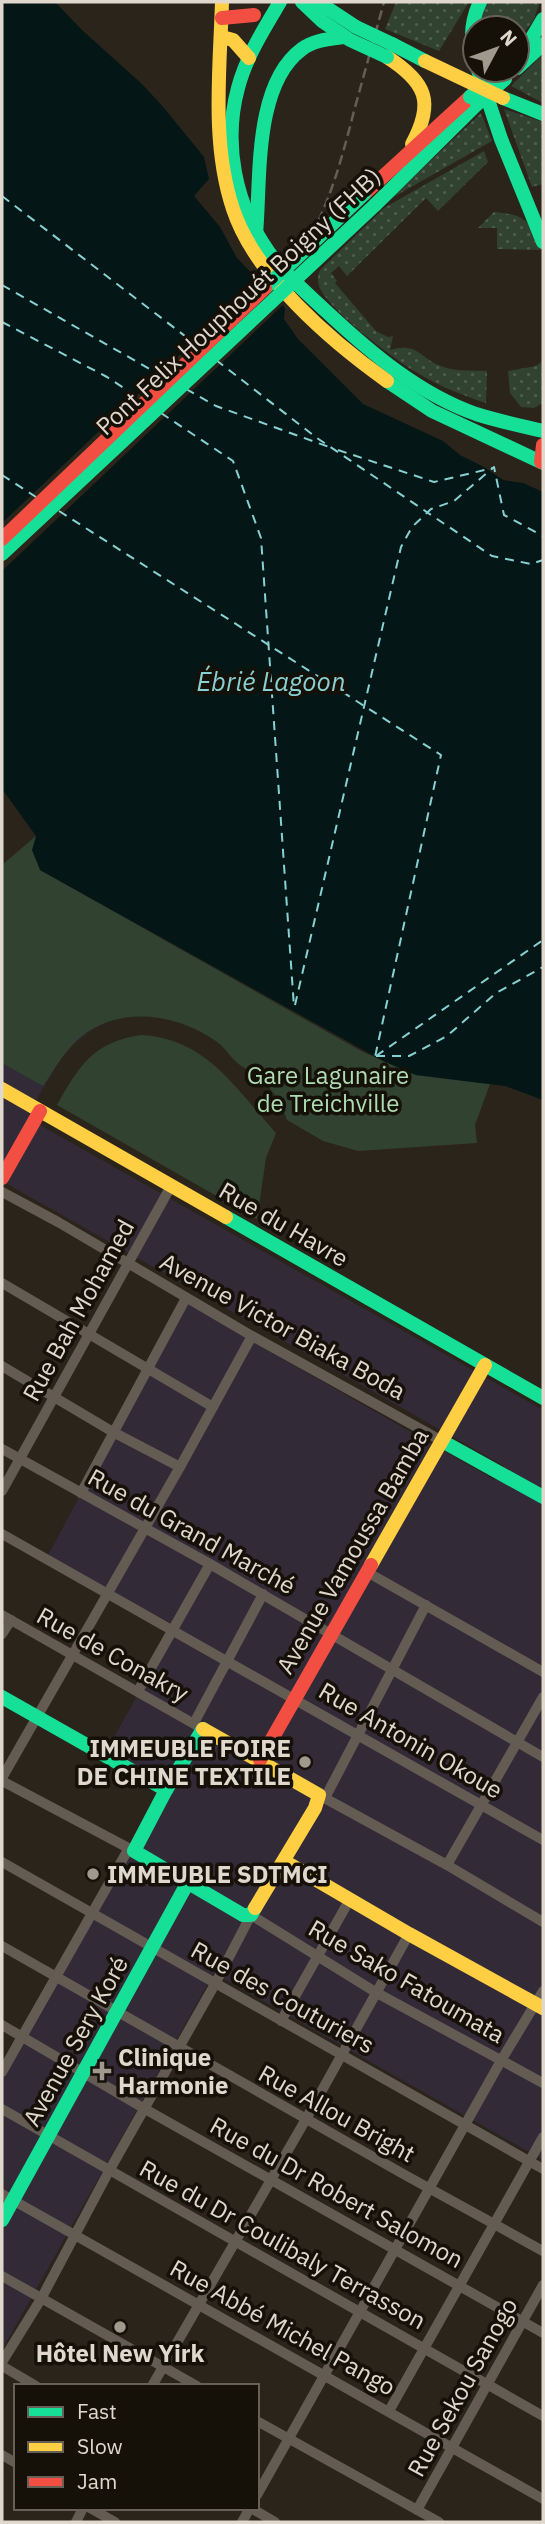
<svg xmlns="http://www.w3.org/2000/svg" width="545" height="2524" viewBox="0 0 545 2524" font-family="'IBM Plex Sans',sans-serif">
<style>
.commercial{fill:#322b37}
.grass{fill:url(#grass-dots)}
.garden{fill:#314230}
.water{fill:#041716}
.pier{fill:#2a241a}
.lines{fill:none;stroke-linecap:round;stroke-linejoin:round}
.ferry{stroke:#87d1d2;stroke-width:2;stroke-dasharray:9 7;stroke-linecap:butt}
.street{stroke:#645b53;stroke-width:10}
.fast{stroke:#16e098;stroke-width:14}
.slow{stroke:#ffcf43;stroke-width:14}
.jam{stroke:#f24e42;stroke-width:14}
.rail{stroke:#655e56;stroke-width:2.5;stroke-dasharray:10 5;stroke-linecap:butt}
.fast-bridge{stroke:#16e098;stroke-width:14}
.slow-bridge{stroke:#ffcf43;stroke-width:14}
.jam-bridge{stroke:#f24e42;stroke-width:14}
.poi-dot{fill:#a0998e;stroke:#151008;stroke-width:2.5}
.labels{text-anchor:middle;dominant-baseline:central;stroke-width:7;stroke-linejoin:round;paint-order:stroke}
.street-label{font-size:24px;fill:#e0d8cd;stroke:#151008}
.park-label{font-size:24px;fill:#aedbb2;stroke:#151008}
.poi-label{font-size:24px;font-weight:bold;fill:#e0d8cd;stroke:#151008;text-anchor:start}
.water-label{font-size:26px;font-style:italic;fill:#87d1d2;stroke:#151008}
</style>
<defs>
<pattern id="grass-dots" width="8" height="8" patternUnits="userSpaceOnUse" patternTransform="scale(1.75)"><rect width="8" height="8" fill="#314230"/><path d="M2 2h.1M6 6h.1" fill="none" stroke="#4f5d4d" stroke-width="1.8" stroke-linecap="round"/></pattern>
</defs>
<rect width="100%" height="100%" fill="#2a241a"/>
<polygon class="commercial" points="36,836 40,870 163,939 121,1019 114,1018 90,1031 76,1042 60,1060 32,1107 29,1115 33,1121 543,1410 543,2160 214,1973 2,2350 2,2073 161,1788 104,1755 176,1626 47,1557 186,1298 267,1350 495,1480 504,1466 2,1181 2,865"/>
<g class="grass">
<polygon points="396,2 469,2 439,51 385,29"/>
<polygon points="485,2 540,2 533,21 517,41 517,28 476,28"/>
<polygon points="543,54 543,103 511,86"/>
<polygon points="504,109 543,122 543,184 532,187"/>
<polygon points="481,113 492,141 390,199"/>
<path d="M484,151L488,162L438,211L426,198L347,276L339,266L331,273L337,281L335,283L376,331L388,337L393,336L390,350C418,342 418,357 441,366C455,372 473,370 487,371L486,403C461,395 437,385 416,372C394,359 327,309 319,286C317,280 318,276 320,270L384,208Z"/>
<path d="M494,212C527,215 529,220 541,250L497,249V228H478Z"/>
<polygon points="543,361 543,403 534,408 521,407 510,393 508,371 536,366"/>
</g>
<g class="garden">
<path d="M36,836L40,870L361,1051L416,1075L490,1084L475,1125L477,1143L358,1151L323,1141L287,1120C281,1102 269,1084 254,1072C250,1069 244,1069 240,1065C231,1059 226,1048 217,1042C175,1012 114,1004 74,1043C62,1056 53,1071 43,1086L2,1063V865Z"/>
<path d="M141,1035C206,1038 236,1089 276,1133L266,1158L257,1219L57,1105C79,1066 93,1042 141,1035Z"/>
</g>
<polygon class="water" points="2,2 55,2 82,30 142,84 164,108 204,157 209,179 194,196 220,227 237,258 285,308 284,319 298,339 363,404 443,441 460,455 484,467 503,480 523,483 543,492 543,1100 505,1086 416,1075 383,1061 40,870 32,850 36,836 2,789"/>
<polygon class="pier" points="261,278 285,303 2,571 2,523"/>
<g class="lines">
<g class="ferry">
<polyline points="2,196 198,346"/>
<polyline points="2,285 162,376"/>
<polyline points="2,322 107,377 139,398"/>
<polyline points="216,360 317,438 492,556 531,564 543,560"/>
<polyline points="186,389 216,406 329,447"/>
<polyline points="161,413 233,461 261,538 294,1007"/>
<polyline points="338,450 434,482 493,468"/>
<polyline points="2,475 36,497"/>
<polyline points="59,511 441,755 375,1057"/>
<polyline points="295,1005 401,547 412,527 431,509 454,501 494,467 504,515 543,536"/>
<polyline points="376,1056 543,940"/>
<polyline points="376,1056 409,1056 447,1036 496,993 543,967"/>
</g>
<g class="street">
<polyline points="2,1192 58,1222 252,1336 442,1441"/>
<polyline points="2,1283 213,1407"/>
<polyline points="2,1366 113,1432 180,1467"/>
<polyline points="2,1449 210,1564 543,1757"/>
<polyline points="2,1491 171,1186"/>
<polyline points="81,1493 186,1298"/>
<polyline points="2,1534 543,1840"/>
<polyline points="367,1572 543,1672"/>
<polyline points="2,1615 203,1729"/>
<polyline points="2,1634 11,1620"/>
<polyline points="138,1691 210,1564"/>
<polyline points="194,1723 263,1594"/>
<polyline points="2,1778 180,1467 252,1336"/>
<polyline points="2,1781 134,1851"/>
<polyline points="319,1795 447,1865 543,1922"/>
<polyline points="325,1798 426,1605"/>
<polyline points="2,1862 543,2169"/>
<polyline points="447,1865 543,1697"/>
<polyline points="2,1946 405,2175 543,2251"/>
<polyline points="281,2021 350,1899"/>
<polyline points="2,2025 145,2109 543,2333"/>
<polyline points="2,2072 129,1848"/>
<polyline points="2,2109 543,2416"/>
<polyline points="2,2194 543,2499"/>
<polyline points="2,2276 197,2386"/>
<polyline points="2,2362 41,2299 109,2171 215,1984 251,1915 377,1993 543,2083"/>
<polyline points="2,2366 36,2386"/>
<polyline points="152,2386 306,2119 409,1934"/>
<polyline points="389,2411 543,2137"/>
<polyline points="257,2421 439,2522"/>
<polyline points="2,2455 16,2463"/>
<polyline points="257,2495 502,2059 543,1991"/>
<polyline points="90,2508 115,2522"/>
<polyline points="251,2508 275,2522"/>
<polyline points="417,2510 543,2285"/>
<polyline points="76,2522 83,2508"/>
<polyline points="242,2522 250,2508"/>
</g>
<g class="fast">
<path d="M280,2C264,29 246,57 238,88C223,143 235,204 268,251C284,274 307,293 327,312C371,353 419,394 476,414C498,421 521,426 543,431"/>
<polyline points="302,2 322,21 347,38"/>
<polyline points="318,2 356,27"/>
<polyline points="392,44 425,61"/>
<polyline points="517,53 530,41 543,19"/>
<path d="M475,62C470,41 470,22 480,2"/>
<polyline points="517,68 543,44"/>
<polyline points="478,70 501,139 543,242"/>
<polyline points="503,98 543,114"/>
<polyline points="375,205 477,104"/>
<path d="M256,234C261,180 253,85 302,49C314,40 330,39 344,37"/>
<polyline points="387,381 432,411 543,463"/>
<polyline points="226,1217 543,1398"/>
<polyline points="442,1441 543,1497"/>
<polyline points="2,1697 166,1790"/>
<polyline points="203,1729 166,1790 134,1851 243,1915 251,1915 255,1908"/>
<polyline points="2,2220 187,1884"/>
</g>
<g class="slow">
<path d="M222,2C220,69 211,144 233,209C255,276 331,341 387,381"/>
<polyline points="222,37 233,40 249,58"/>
<path d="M387,57C426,82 435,102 412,144"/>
<polyline points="2,1089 226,1217"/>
<polyline points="371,1565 485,1365"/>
<polyline points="203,1729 319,1795 315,1808 255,1908"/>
<polyline points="284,1861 409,1934 543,2008"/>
</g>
<g class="jam">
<polyline points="222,18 254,15"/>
<polyline points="364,194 470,97"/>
<polyline points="541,462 543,445"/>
<polyline points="2,1178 40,1111"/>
<polyline points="260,1760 371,1565"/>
</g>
<path class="rail" d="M2,538L293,265C326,218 340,166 354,111C364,75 374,38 384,2"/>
<g class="fast-bridge">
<polyline points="356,27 392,44"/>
<polyline points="350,40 387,57"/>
<polyline points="470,97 498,71"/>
<polyline points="477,104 505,79"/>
<polyline points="265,288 364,194"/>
<polyline points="2,554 375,205"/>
</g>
<polyline class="slow-bridge" points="425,61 503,98"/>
<polyline class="jam-bridge" points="2,539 265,288"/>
</g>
<g class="poi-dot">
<circle cx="305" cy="1762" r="7"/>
<circle cx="93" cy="1874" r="7"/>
<path d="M98.5 2060.5h7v7h7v7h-7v7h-7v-7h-7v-7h7z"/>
<circle cx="120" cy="2327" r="7"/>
</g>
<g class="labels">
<g class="street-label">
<text transform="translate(238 301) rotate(-43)">Pont Felix Houphouét Boigny (FHB)</text>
<text transform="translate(284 1224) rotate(30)">Rue du Havre</text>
<text transform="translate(78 1310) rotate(-61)">Rue Bah Mohamed</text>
<text transform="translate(283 1326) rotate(29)">Avenue Victor Biaka Boda</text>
<text transform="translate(192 1531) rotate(29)">Rue du Grand Marché</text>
<text transform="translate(352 1551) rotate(-60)">Avenue Vamoussa Bamba</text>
<text transform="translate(113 1654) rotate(29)">Rue de Conakry</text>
<text transform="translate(411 1740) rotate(30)">Rue Antonin Okoue</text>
<text transform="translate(407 1981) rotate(30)">Rue Sako Fatoumata</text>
<text transform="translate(283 1997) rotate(29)">Rue des Couturiers</text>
<text transform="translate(75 2041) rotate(-61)">Avenue Sery Koré</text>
<text transform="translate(337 2113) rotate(29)">Rue Allou Bright</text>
<text transform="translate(337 2192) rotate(29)">Rue du Dr Robert Salomon</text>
<text transform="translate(283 2244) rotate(29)">Rue du Dr Coulibaly Terrasson</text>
<text transform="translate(283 2327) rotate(29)">Rue Abbé Michel Pango</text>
<text transform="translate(462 2387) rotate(-61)">Rue Sekou Sanogo</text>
</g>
<g class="park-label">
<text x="328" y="1075">Gare Lagunaire<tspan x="328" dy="28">de Treichville</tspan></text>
</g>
<g class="poi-label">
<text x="291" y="1748" text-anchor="end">IMMEUBLE FOIRE<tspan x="291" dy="28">DE CHINE TEXTILE</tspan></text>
<text x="107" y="1874">IMMEUBLE SDTMCI</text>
<text x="118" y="2057">Clinique<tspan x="118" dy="28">Harmonie</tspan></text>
<text x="120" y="2353" text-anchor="middle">Hôtel New Yirk</text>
</g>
<g class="water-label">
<text x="271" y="681">Ébrié Lagoon</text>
</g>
</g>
<rect width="545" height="2524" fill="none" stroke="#e0d8cd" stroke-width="7"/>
<rect x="14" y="2384" width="245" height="126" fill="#151008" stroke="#666057" stroke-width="2"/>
<rect x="28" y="2407" width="35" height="10" fill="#16e098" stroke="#666057" stroke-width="2"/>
<text x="77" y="2419" font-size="21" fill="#e0d8cd">Fast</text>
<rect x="28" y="2442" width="35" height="10" fill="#ffcf43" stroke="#666057" stroke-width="2"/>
<text x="77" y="2454" font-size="21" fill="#e0d8cd">Slow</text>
<rect x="28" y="2477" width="35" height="10" fill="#f24e42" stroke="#666057" stroke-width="2"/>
<text x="77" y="2489" font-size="21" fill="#e0d8cd">Jam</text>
<g transform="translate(496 49) rotate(49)"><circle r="33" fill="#151008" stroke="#666057" stroke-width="2"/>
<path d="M0-5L12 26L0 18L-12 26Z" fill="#a0998e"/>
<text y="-10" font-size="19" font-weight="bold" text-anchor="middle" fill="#e0d8cd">N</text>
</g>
</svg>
